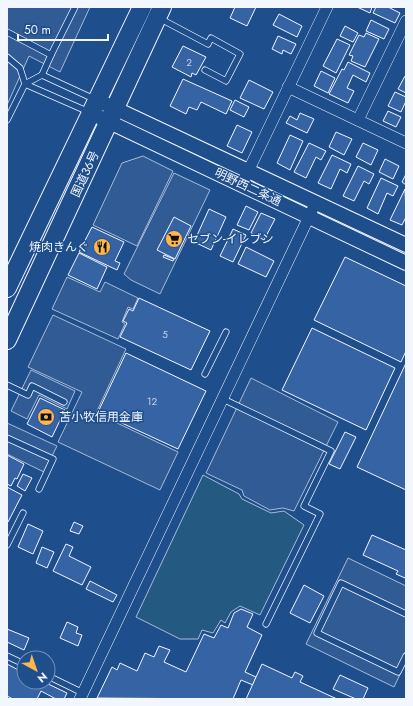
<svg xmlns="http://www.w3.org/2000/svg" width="413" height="706" viewBox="0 0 413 706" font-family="Jost,'Noto Sans JP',sans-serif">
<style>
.green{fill:#245a82;stroke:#a8bbd7}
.parking{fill:#305b95;stroke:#a8bbd7}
.building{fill:#3563a3;stroke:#f2f6ff}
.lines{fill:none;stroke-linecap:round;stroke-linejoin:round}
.service-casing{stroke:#f2f6ff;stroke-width:7}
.minor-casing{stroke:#f2f6ff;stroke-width:12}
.tertiary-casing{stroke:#f2f6ff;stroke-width:16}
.trunk-casing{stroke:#f2f6ff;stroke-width:20}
.service{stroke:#1f4e8c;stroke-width:5.5}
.minor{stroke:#1f4e8c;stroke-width:11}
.tertiary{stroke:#1f4e8c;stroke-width:14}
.trunk{stroke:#1f4e8c;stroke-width:18}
.labels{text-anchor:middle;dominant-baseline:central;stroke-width:3;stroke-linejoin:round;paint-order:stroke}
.number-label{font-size:10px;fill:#c3d1e8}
.street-label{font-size:12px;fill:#f2f6ff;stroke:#1f4e8c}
.poi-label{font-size:12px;fill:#f2f6ff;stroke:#1f4e8c;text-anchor:start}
</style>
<rect width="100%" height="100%" fill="#1f4e8c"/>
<polygon class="green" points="203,475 239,494 242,499 271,513 284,511 304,525 260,615 240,606 231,612 225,623 221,620 213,633 202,630 198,639 180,639 136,617"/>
<g class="parking">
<polygon points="7,7 90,7 60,72 29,56 7,105"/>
<polygon points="143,156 173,171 137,246 93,225 122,163"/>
<polygon points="174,173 210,190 160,294 131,280 124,274"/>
<polygon points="67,277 100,292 105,282 138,298 133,309 128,307 122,322 125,324 118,339 52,309"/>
<polygon points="53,315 126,349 96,413 178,452 160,490 58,442 82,392 28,367"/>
<polygon points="31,370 75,391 67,409 39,395 27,419 11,411"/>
<polygon points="251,378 338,422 294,511 283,508 270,510 244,496 242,490 206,473"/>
<polygon points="7,423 57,446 44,472 7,454"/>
<polygon points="348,558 406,586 406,662 394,687 306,644"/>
</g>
<g class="building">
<polygon points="235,7 256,7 247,26 230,18"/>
<polygon points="357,7 372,7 370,13"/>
<polygon points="376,7 388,7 400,13 395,23 373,13"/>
<polygon points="279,14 302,26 297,37 273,25"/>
<polygon points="371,20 389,29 384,39 366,31"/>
<polygon points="345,26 358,33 353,42 340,36"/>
<polygon points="366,33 379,39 365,67 351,61 353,56 349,55 359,35 364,37"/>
<polygon points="278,36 296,44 291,54 283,50 282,54 272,49"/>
<polygon points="337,39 350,45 336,73 323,66"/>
<polygon points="183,46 206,57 196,75 192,73 191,77 172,67"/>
<polygon points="348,62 370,73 366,82 353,75 347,88 354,91 348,103 329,94 342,69 344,70"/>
<polygon points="321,71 335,78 328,93 314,86"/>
<polygon points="405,76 406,77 406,93 398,89"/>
<polygon points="183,79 232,101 226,114 201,102 197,110 189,107 186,114 170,106"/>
<polygon points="249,80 273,92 264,109 240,98"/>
<polygon points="395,92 406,97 406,101 401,112 388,106"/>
<polygon points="235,100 249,107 244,117 230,110"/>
<polygon points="388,111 401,117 396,127 383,121"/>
<polygon points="300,113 314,119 307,133 286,123 290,116 297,120"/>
<polygon points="237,125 252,132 242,153 227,146"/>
<polygon points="336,132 352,139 344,155 329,147"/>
<polygon points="290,135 303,141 290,170 277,163"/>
<polygon points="309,143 326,151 321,160 316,157 306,178 294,172"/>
<polygon points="363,143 378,150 371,165 356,157"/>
<polygon points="332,155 351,164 347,173 340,169 331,189 318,183"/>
<polygon points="385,159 399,166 393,179 379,172"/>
<polygon points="358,166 374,174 369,184 364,181 354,201 343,196"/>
<polygon points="406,174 406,185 402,182"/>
<polygon points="381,178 398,186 393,196 387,193 378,214 367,208"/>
<polygon points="405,189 406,217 402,225 390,220"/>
<polygon points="246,206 258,212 249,230 237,225"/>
<polygon points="209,209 226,217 211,250 194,242"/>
<polygon points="261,213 275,219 264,240 251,233"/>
<polygon points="174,217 191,226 175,259 157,250"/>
<polygon points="92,227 124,242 115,261 120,263 117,270 79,252"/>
<polygon points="233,229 246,235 233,262 220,256"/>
<polygon points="246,247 274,261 266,277 238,264"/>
<polygon points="79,253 107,267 97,289 68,275"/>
<polygon points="164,255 174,259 173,261 163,257"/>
<polygon points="345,257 406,286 406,351 401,362 314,320"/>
<polygon points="139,298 210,331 191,370 120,337 127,323 123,321 129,309 133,311"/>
<polygon points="312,328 395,368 366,430 282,390"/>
<polygon points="126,353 206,391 178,449 98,412"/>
<polygon points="406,363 406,490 357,467"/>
<polygon points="40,398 65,410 52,437 27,424"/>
<polygon points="345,432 356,437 340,469 329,464"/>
<polygon points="7,455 24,464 17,479 15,478 11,486 7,484"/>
<polygon points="23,474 32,478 25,491 17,486"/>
<polygon points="7,487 22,495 8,522 7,521"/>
<polygon points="74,522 83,526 79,534 70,531"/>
<polygon points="28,524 43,531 33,554 18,547"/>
<polygon points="372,535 406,550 406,576 405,578 396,574 398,571 363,555"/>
<polygon points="66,544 73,547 69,556 91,567 82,585 53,571"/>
<polygon points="42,547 54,552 47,568 36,563"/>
<polygon points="90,581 117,595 113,602 86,589"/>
<polygon points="304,585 324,596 310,623 290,613"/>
<polygon points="241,609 253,614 247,627 262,635 245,672 256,677 253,685 241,680 233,699 97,698 112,667 117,670 120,663 137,671 145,653 154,657 159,646 170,650 164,662 186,672 204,634 214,638 221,625 228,628 234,613"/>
<polygon points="67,622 78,627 76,633 82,635 78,646 60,638"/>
<polygon points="7,629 29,638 24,650 7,642"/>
<polygon points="7,664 24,673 24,682 44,682 67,693 64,699 56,699 41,691 37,699 13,699 7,696"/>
<polygon points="262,664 292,678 295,672 303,676 300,682 337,699 246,699"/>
<polygon points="340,675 368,688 363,699 356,699 333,689"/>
</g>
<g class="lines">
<g class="service-casing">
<g id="service">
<polyline points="159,18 208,44 211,38 240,54 226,81 205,70"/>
<polyline points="7,32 51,55 42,75 25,84 7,120"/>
<polyline points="51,55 75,7"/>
<polyline points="7,57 20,68 25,84 89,112"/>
<polyline points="42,75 94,99"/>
<polyline points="205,374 226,332"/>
<polyline points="7,385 28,395 32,386 64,402"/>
<polyline points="223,399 331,451 304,506 320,514 266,624"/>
<polyline points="7,438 53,459 39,489"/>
<polyline points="7,545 23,513"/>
<polyline points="406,614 341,583 317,633 398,672 406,656"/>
<polyline points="7,656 24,664"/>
<polyline points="48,676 83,693"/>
</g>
</g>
<g class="minor-casing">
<g id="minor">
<polyline points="288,87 406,143"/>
<polyline points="358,120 406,21"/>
<polyline points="242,184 327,7"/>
<polyline points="80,699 316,202"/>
</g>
</g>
<g class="tertiary-casing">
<g id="tertiary">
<polyline points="97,100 406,245"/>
<polyline points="99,117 406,263"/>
</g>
</g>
<g class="trunk-casing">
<g id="trunk">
<polyline points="7,288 142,7"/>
<polyline points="7,340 162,7"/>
</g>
</g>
<use href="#service" class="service"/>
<use href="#minor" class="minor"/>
<use href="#tertiary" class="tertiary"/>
<use href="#trunk" class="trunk"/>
</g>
<defs>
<g id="supermarket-disc" transform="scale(0.9)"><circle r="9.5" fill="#ffb74d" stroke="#1f4e8c"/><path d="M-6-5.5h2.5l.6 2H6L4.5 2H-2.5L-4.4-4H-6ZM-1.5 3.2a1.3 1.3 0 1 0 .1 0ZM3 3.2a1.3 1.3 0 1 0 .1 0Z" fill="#111"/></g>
<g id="restaurant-disc" transform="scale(0.9)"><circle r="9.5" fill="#ffb74d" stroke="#1f4e8c"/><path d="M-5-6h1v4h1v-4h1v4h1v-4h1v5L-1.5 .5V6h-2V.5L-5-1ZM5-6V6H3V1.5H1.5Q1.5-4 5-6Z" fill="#111"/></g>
<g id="bank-disc" transform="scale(0.9)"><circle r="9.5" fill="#ffb74d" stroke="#1f4e8c"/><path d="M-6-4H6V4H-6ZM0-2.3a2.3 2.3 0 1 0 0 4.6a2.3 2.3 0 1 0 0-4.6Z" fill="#111"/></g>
</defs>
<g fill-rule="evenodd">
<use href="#supermarket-disc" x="174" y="239"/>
<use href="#restaurant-disc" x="102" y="247"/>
<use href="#bank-disc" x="46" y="417"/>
</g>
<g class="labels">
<g class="number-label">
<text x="189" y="62">2</text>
<text x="165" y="334">5</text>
<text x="152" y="401">12</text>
</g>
<g class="street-label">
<text transform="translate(85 174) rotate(-65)">国道36号</text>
<text transform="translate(248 187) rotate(25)">明野西二条通</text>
</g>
<g class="poi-label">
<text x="187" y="239">セブン-イレブン</text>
<text x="89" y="247" text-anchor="end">焼肉きんぐ</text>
<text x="59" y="417">苫小牧信用金庫</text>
</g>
</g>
<rect width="413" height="706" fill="none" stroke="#f2f6ff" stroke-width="16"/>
<g transform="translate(36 670) rotate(140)"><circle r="19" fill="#1f4e8c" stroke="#7391ba"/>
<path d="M0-3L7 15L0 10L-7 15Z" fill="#ffb74d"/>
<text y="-6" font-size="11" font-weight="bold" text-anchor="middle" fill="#f2f6ff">N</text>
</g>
<path d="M18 34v6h90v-6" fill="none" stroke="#f2f6ff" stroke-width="2"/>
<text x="24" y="34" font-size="12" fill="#f2f6ff" stroke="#1f4e8c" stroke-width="3" paint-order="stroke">50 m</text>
</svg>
